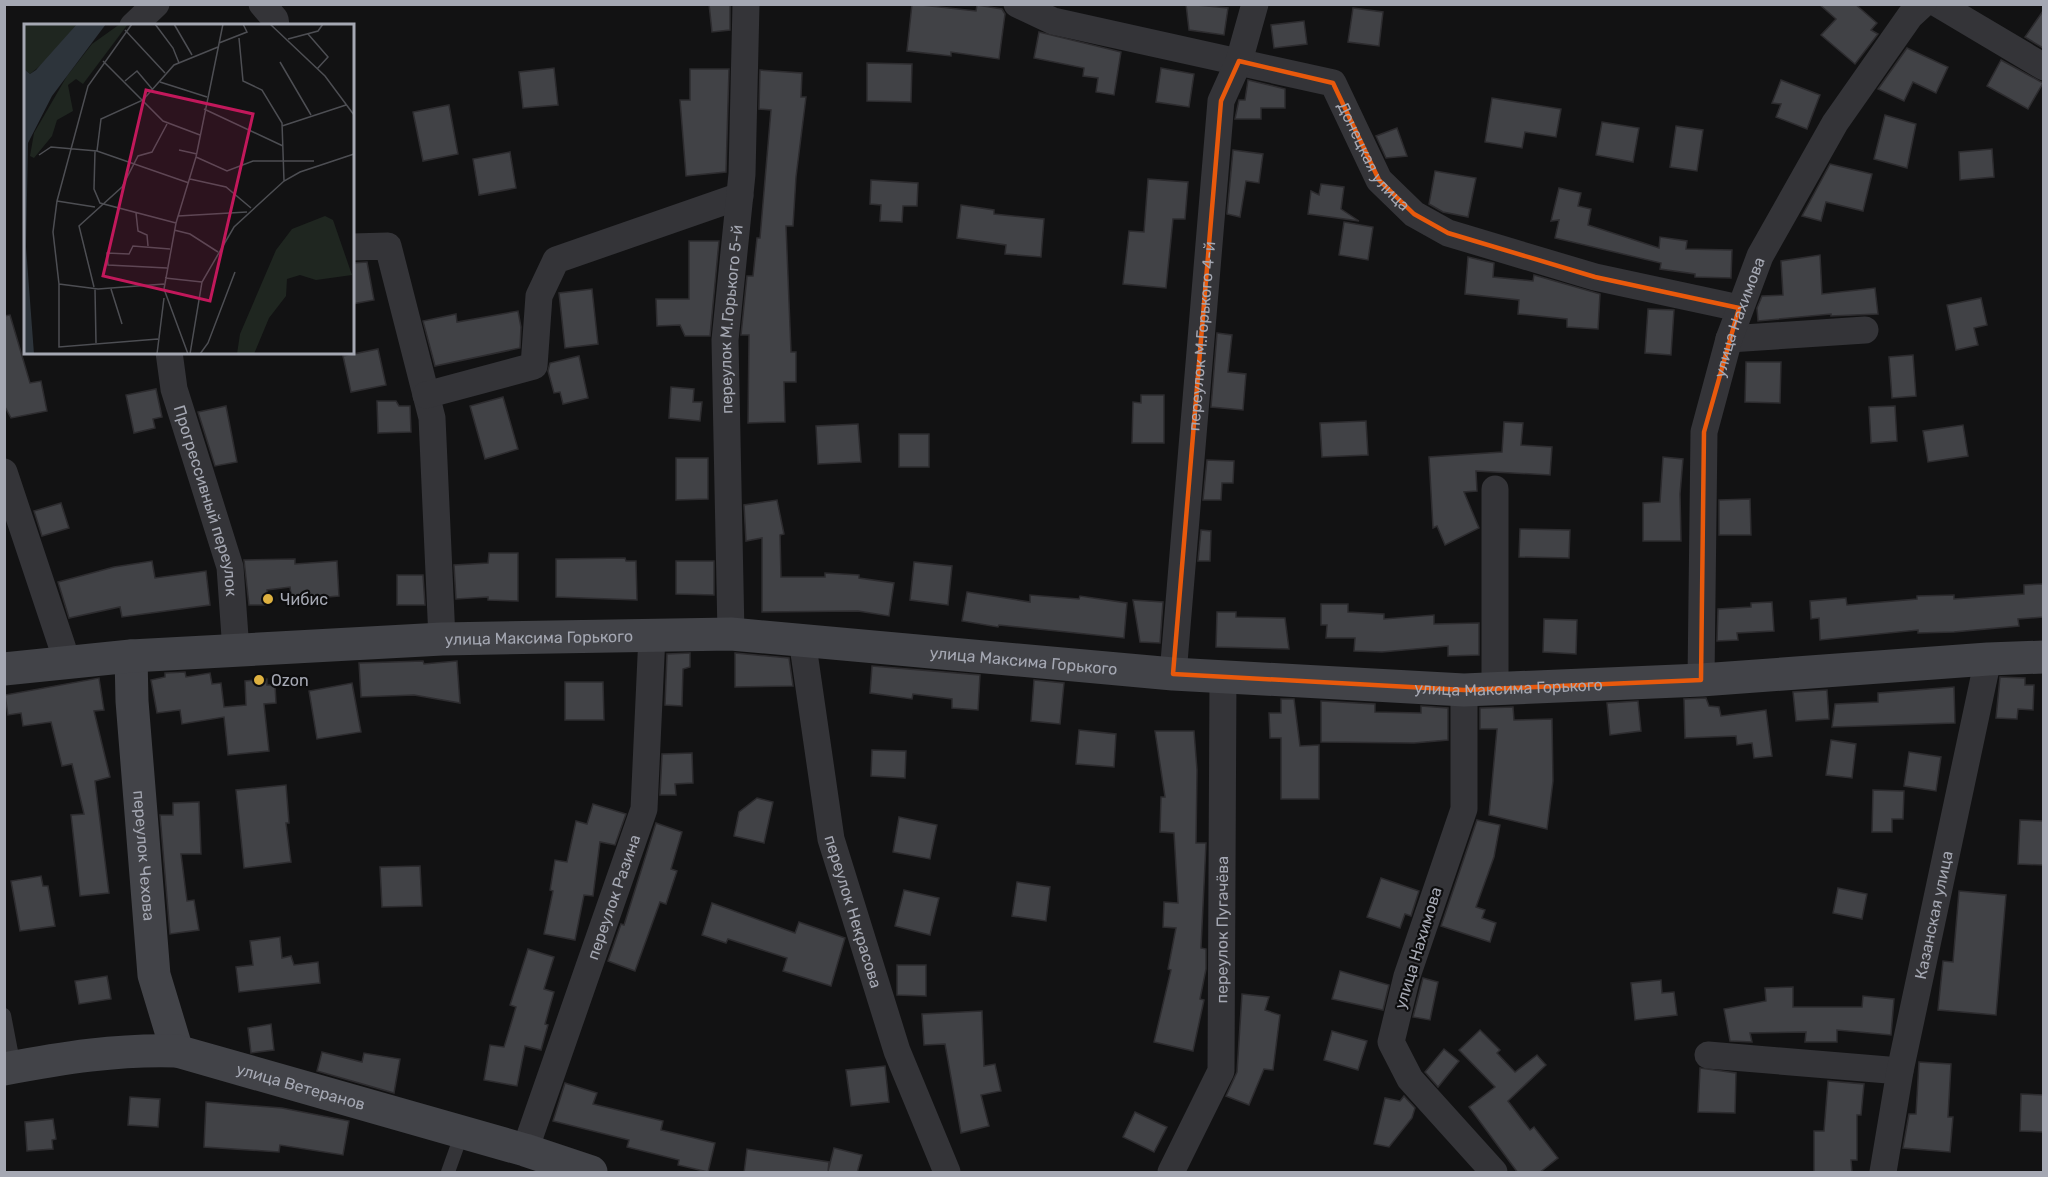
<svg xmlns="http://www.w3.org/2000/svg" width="2048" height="1177" viewBox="0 0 2048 1177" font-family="Rubik,sans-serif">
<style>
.building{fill:#414246;stroke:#2d2c2f;stroke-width:1.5}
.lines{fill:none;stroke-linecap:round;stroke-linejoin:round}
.lane{stroke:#343438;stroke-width:14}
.street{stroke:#343438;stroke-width:27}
.secondary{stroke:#424348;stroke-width:33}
.marked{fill:none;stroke:#e8590c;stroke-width:4.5;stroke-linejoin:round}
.poi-dot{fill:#deb140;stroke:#0d0d0e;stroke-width:2}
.labels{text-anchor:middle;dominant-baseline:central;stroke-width:4.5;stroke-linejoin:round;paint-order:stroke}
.street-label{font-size:16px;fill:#a5a8b3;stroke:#0d0d0e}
.poi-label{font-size:16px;fill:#a5a8b3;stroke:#0d0d0e;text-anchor:start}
.inset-road{fill:none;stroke:#4d4e53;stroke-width:1.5}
.view{fill:#c2185b;fill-opacity:0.15;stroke:#c2185b;stroke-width:3}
.inset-edge{fill:none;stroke:#a5a8b3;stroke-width:3}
</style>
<rect width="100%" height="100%" fill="#121213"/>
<g class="building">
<polygon points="709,4 730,4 730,30 712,32"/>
<polygon points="912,4 976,11 977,5 1002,9 1005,14 999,59 951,52 951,56 907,51"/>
<polygon points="1186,4 1228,8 1224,35 1189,30"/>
<polygon points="1819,4 1855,4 1877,23 1871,30 1878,34 1855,64 1821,35 1836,19"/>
<polygon points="1353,8 1383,12 1379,46 1348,42"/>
<polygon points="2043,11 2043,48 2025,37"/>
<polygon points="1304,21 1307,44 1274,48 1271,25"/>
<polygon points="1039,32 1121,52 1114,95 1096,92 1098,78 1083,76 1084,68 1034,58"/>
<polygon points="1907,48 1948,67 1936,93 1913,82 1904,101 1878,89"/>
<polygon points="2001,60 2043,83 2028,109 1987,86"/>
<polygon points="867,63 912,64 911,102 867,101"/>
<polygon points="554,68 558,105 523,108 519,72"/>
<polygon points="1161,68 1194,74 1189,107 1156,102"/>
<polygon points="690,69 729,69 726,172 686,176 680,100 690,100"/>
<polygon points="760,70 802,73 801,97 806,97 796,177 793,226 786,226 791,352 796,352 796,382 784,382 785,422 748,423 749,335 741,335 747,276 753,276 757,238 760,238 771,110 759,109"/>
<polygon points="1248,80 1285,89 1285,108 1261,108 1261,119 1235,119 1239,100 1245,100"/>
<polygon points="1781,80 1820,95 1807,129 1776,117 1781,104 1772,103"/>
<polygon points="1492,98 1561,109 1556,137 1525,132 1522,148 1485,142"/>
<polygon points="449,105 458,154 423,161 413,112"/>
<polygon points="1885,115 1916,124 1907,168 1874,159"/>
<polygon points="1602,122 1639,128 1633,162 1596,155"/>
<polygon points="1676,126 1703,130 1697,171 1670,167"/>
<polygon points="1397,128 1407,156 1386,158 1376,136"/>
<polygon points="1992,149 1994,177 1960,180 1959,152"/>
<polygon points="1233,150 1263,154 1259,183 1246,181 1240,217 1227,214"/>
<polygon points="510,152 516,188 479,195 473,159"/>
<polygon points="1830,164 1872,174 1863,211 1826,202 1821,221 1802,216"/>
<polygon points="1435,171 1476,178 1468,217 1443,212 1429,204"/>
<polygon points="1148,179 1188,182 1185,219 1173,219 1166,288 1123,284 1129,231 1144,232"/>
<polygon points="871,180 918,183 917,206 903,206 902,222 880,221 881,205 870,204"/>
<polygon points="1321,184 1344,187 1341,209 1359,221 1308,214 1311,191 1319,195"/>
<polygon points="1559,188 1581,193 1578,206 1591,209 1588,225 1659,248 1660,237 1687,241 1686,249 1732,250 1731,278 1695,277 1695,274 1660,269 1661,263 1555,238 1559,220 1551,221"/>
<polygon points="961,205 994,210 994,214 1044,219 1041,257 1005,254 1006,245 957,238"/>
<polygon points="1344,222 1373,227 1368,260 1339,255"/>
<polygon points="689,241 719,241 710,336 685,336 680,325 657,326 656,299 689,299"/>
<polygon points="1820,255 1822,294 1875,288 1878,314 1831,316 1831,314 1758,321 1757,308 1762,296 1783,295 1781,261"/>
<polygon points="1468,257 1494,263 1493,277 1533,281 1534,275 1600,294 1598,329 1567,327 1567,319 1518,314 1519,300 1465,294"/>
<polygon points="367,262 374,300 352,304 352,263"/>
<polygon points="592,289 598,344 565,348 559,293"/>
<polygon points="1981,298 1987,325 1974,328 1978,345 1956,350 1947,305"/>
<polygon points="1648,309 1674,310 1671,355 1645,353"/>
<polygon points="518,311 521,327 520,348 435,366 423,321 456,314 457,322"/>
<polygon points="10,315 30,383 41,381 47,411 11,418 4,405 4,316"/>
<polygon points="1217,333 1232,335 1228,372 1246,374 1243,410 1211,407"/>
<polygon points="378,349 386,385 351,392 343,356"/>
<polygon points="1913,355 1916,396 1892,398 1889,357"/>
<polygon points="579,356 588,398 563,404 560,392 554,393 548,371 550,363"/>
<polygon points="1746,362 1781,362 1780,403 1745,402"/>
<polygon points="671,387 694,389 693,402 702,402 700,421 669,418"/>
<polygon points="156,389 162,417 153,419 155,428 134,433 126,395"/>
<polygon points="1141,395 1164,395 1164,443 1132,443 1133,402 1141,403"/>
<polygon points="503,397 518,449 485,459 470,406"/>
<polygon points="377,401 396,401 399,406 410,406 411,432 378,433"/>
<polygon points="226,406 237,462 215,466 198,412"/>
<polygon points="1895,406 1897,441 1871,443 1869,407"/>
<polygon points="1366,421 1368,455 1322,457 1320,423"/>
<polygon points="1504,422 1523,423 1521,445 1552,447 1550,475 1476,471 1477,491 1464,492 1479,528 1445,545 1437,526 1433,528 1429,457 1502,452"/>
<polygon points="858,424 861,462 818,464 816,426"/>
<polygon points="1963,425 1968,456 1928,462 1923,431"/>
<rect x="899" y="434" width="30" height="33"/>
<polygon points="1663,457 1683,459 1680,494 1681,541 1643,541 1643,503 1660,502"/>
<polygon points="676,458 708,458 708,499 676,500"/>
<polygon points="1207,460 1234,461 1233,483 1222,483 1221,500 1203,500"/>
<polygon points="1750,499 1751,535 1719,535 1719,500"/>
<polygon points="777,500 784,534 780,535 781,577 825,577 825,573 859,575 859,578 894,583 889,616 858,611 762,612 762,538 746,541 744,505"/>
<polygon points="61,503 69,528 42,536 34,511"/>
<polygon points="1520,529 1570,530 1569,558 1519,557"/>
<polygon points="1201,530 1211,531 1210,561 1198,561"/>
<polygon points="489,553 518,553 518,601 488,600 488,597 456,599 454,565 488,563"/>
<polygon points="625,558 626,561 636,561 637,600 556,597 556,559"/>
<polygon points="295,559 295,564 337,561 339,596 292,600 290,587 267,590 268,605 249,605 244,560"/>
<polygon points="152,561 155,578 206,571 210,605 122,617 120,607 69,618 58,582 114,567"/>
<polygon points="676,561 714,561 714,595 676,594"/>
<polygon points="914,562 952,566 948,605 910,600"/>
<polygon points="397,575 423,575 425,605 397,605"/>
<polygon points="2043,584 2043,617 2018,619 2019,626 1954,632 1918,633 1918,630 1820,640 1819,618 1811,619 1810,601 1846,598 1847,605 1917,599 1917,596 1954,595 1954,599 2024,594 2024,585"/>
<polygon points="967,592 1030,602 1030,595 1079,599 1080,596 1127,603 1124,638 999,625 998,627 962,621"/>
<polygon points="1133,600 1163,602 1160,643 1140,642"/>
<polygon points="1772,602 1774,631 1737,633 1738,640 1717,641 1718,609 1751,607 1751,603"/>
<polygon points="1321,604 1348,604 1348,612 1384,614 1384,619 1434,615 1434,624 1479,623 1479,655 1448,656 1448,646 1382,652 1354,651 1355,638 1326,638 1327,625 1321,625"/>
<polygon points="1217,612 1236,612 1236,617 1285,618 1289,649 1216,647"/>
<polygon points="1544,619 1577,620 1576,654 1543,652"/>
<polygon points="690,653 690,667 683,669 682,706 665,705 667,654"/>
<polygon points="735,653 789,658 793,686 735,687"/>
<polygon points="423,661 424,664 457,661 460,703 414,695 361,697 359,663"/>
<polygon points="872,666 980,675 978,710 952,708 952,699 913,694 912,699 870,693"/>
<polygon points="185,672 186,677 210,673 212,684 221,683 224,707 246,705 245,681 267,679 267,685 275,685 276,703 264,704 269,751 228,755 224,717 182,724 180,710 157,713 151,680 165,677 165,673"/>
<polygon points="2000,677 2025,678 2025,685 2034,685 2033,710 2018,709 2017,719 1996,718"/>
<polygon points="99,678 104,710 94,711 110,777 95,781 109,893 80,896 71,815 84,814 72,764 62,766 51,722 23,726 21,713 8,715 5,695"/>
<polygon points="1034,680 1064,683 1060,724 1031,721"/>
<polygon points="565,682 603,682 604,720 565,720"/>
<polygon points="352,683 361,732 317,739 309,691"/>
<polygon points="1954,687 1955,723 1832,727 1835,704 1878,702 1878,693"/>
<polygon points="1827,690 1829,719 1796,721 1793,692"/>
<polygon points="1706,698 1709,706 1719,707 1721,716 1766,710 1772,756 1754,758 1752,743 1737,745 1736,736 1685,738 1684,699"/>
<polygon points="1281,699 1294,699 1300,746 1319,745 1319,799 1281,799 1281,738 1270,738 1269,713 1281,713"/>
<polygon points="1321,701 1375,704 1375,712 1421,713 1421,706 1448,708 1448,740 1414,743 1321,742"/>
<polygon points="1638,701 1641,731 1610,735 1607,703"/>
<polygon points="1513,707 1514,720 1552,719 1553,781 1547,829 1489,815 1497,729 1480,729 1480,708"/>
<polygon points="1079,730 1116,734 1114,767 1076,764"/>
<polygon points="1155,731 1194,731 1197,770 1196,843 1206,843 1201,948 1206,949 1206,969 1200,999 1204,1000 1193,1051 1154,1042 1171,970 1168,969 1176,928 1163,927 1164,902 1178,903 1174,833 1160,832 1161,797 1165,797"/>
<polygon points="1831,740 1856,744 1852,778 1826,775"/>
<polygon points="872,750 906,751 905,778 871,776"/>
<polygon points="1909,752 1941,757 1936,791 1904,786"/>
<polygon points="692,753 693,783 675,784 676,795 660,795 662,754"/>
<polygon points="286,785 289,823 286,823 291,862 244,868 236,790"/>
<polygon points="1873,790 1904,791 1903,819 1892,819 1892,832 1872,832"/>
<polygon points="757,798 773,802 764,843 734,836 739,812"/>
<polygon points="199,802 201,854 181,854 187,901 194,900 199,930 170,934 160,815 173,815 173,803"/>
<polygon points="593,804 626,814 615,845 600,842 593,896 584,895 575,940 544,934 553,891 550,890 555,860 567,862 576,821 587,824"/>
<polygon points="899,817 937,825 930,859 893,852"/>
<polygon points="1477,820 1500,825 1494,857 1476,907 1485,910 1482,918 1496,923 1490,942 1441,926"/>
<polygon points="2020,820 2043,821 2043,865 2018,864"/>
<polygon points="656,823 682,832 671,869 677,871 666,904 660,902 635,971 608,961 621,924 624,925"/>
<polygon points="420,866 422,906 382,907 380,867"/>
<polygon points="41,876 43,886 48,886 55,926 20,931 11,881"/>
<polygon points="1381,878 1419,891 1411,916 1405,914 1400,928 1367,917"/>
<polygon points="1017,882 1050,887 1046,921 1012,916"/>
<polygon points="1838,888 1867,894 1862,919 1833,913"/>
<polygon points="904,890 939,898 930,935 895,926"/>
<polygon points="1959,891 2006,895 1996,1015 1938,1010 1943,961 1953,962"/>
<polygon points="712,903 795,933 799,922 845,938 831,986 783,971 787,958 728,939 726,943 702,935"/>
<polygon points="280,937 282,958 291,956 294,965 318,962 320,983 239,992 236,967 253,965 250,941"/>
<polygon points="528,949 554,957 544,989 554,992 545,1024 548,1025 541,1050 525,1046 517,1086 484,1080 490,1045 504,1047 516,1007 510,1005"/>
<polygon points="897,965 926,965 926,996 897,995"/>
<polygon points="1340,971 1389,985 1383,1010 1332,999"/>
<polygon points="107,976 111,999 79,1004 75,981"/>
<polygon points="1423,978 1438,982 1430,1020 1413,1017"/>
<polygon points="1661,980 1662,993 1674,992 1677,1015 1635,1020 1631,983"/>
<polygon points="1793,987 1793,1007 1862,1007 1863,996 1894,999 1891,1035 1837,1030 1837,1042 1805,1042 1806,1032 1750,1033 1752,1042 1730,1041 1724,1009 1766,1001 1765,988"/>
<polygon points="1242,994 1269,997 1265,1010 1280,1015 1273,1070 1264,1069 1249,1105 1226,1096 1237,1072"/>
<polygon points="982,1011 984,1066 995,1064 1001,1091 981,1095 989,1126 961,1133 945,1044 924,1045 922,1014"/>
<polygon points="271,1024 274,1050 251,1053 248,1028"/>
<polygon points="1480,1030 1500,1050 1497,1053 1515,1072 1537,1055 1546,1065 1508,1101 1530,1130 1534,1127 1558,1158 1539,1173 1518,1173 1469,1107 1495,1087 1459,1050"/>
<polygon points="1332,1031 1367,1041 1358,1070 1324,1060"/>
<polygon points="1444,1049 1459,1061 1438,1087 1425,1072"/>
<polygon points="322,1052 362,1062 364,1053 400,1059 394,1093 317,1071"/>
<polygon points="1919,1062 1951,1064 1948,1117 1953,1117 1950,1152 1903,1148 1909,1114 1916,1114"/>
<polygon points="885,1066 889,1102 851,1106 846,1070"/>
<polygon points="1700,1068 1736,1073 1735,1113 1698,1112"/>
<polygon points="1828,1081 1864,1084 1861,1115 1857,1115 1857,1160 1851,1160 1852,1173 1814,1173 1814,1131 1824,1131"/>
<polygon points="565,1083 597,1093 593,1104 663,1121 661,1130 715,1143 708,1172 678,1165 679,1160 627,1147 629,1140 553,1121"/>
<polygon points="2021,1094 2043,1095 2043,1132 2020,1131"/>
<polygon points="1404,1096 1415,1108 1412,1118 1389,1147 1374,1144 1385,1098 1400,1101"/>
<polygon points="130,1097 160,1099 158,1127 128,1125"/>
<polygon points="206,1102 282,1108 349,1121 343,1155 280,1145 279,1152 204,1147"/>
<polygon points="1135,1112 1167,1127 1154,1152 1123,1137"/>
<polygon points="53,1119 56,1139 52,1140 53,1149 27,1151 25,1122"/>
<polygon points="834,1148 862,1155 857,1173 744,1173 747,1149 829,1162 828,1171"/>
</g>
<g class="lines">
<g class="lane">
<polyline points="4,1015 14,1067"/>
<polyline points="448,1172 462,1133"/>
</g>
<g class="street">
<polyline points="262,4 275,19 276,26"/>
<path id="s1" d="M1017,4L1053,21L1333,83L1379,180L1414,214L1448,233L1595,277L1739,308"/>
<polyline points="1938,4 2044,67"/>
<polyline points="133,26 156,4"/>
<polyline points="352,247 388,246 432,418 442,639"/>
<polyline points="1729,339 1865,330"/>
<path id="s2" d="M169,352L174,389L230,567L236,651"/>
<polyline points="426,395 534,366 539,296 556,260 740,196"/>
<polyline points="4,472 67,661"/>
<polyline points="1495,489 1495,690"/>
<path id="s3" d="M731,634L725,340L742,174L746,4"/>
<path id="s4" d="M802,639L831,839L897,1051L947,1172"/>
<path id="s5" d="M1173,674L1221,101L1239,61L1255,4"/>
<path id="s6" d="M1701,680L1704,432L1729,339L1760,256L1835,123L1910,16L1923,4"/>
<polyline points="1464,690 1464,809 1407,976 1391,1042 1410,1079 1494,1172"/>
<polyline points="1708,1055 1900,1071"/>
<path id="s7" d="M525,1150L644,809L652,635"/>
<path id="s8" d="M1171,1172L1221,1071L1223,676"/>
<path id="s9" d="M1883,1172L1900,1071L1988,659"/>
</g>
<g class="secondary">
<path id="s10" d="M131,656L132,701L154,975L177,1051"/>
<path id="s11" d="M4,669L131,656L442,639L731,634L1173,674L1464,690L1701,680L1988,659L2044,657"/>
<path id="s12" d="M4,1069C62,1058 118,1049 177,1051L525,1150L591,1172"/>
</g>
</g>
<path class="marked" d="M1239,61L1333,83L1379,180L1414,214L1448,233L1595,277L1739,308L1704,432L1701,680L1464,690L1173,674L1221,101Z"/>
<g class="poi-dot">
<circle cx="268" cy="599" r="6"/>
<circle cx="259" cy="680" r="6"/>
</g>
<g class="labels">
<g class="street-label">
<text stroke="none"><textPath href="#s1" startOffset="411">Донецкая улица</textPath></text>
<text stroke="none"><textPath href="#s3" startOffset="315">переулок М.Горького 5-й</textPath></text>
<text stroke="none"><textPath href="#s6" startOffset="368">улица Нахимова</textPath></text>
<text stroke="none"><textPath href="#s5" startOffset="339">переулок М.Горького 4-й</textPath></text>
<text stroke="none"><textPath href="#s2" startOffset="154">Прогрессивный переулок</textPath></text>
<text stroke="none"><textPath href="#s11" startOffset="536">улица Максима Горького</textPath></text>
<text stroke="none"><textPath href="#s11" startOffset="1022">улица Максима Горького</textPath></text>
<text stroke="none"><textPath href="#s11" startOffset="1508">улица Максима Горького</textPath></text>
<text stroke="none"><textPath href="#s10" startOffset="200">переулок Чехова</textPath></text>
<text stroke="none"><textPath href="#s7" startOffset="268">переулок Разина</textPath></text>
<text stroke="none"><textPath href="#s4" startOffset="278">переулок Некрасова</textPath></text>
<text stroke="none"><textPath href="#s9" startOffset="262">Казанская улица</textPath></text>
<text stroke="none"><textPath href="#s8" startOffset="254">переулок Пугачёва</textPath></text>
<text transform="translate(1418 948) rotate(-73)">улица Нахимова</text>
<text stroke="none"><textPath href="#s12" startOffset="303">улица Ветеранов</textPath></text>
</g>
<g class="poi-label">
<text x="280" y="599">Чибис</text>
<text x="271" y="680">Ozon</text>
</g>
</g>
<g transform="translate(24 24)">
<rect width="330" height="330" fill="#121213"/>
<path d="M0,0H53L22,37L6,50L0,45ZM96,0H104L59,60L52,55L44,61L49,87L33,96L28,112L10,134L6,132L10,109L43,52L68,20ZM301,192L309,196L328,251L292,256L276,251L263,255L262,272L245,294L230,330H213L216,310L252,226L268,205Z" fill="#1f2620"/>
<path d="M53,0H82L28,72L4,119L2,223L10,330H0V45L6,50L12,46Z" fill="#2d343b"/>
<path class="inset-road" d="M108,0L64,62L33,177L29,208L35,260V323L134,315M131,0L149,24L155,39M150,0L168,31M246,0L301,52L330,91M101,6L141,49M284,10L304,33L293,45M215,14L219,57L238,66L258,99L260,157M264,15L294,7L299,0M195,19L223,8L219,0M79,37L139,97L176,111M256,38L287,91M101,57L113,47L129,66M136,58L183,73M180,85L259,122M258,102L322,81M155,126L173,130M71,127L70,165L76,179L152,199M73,127L77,95L119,76L150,41L194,23M15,131L27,123L73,127L165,159M172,133L203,147L229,137H290M166,155L202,163L227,184M33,177L71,183M112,189L114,207L123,211L124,222M154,192L223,188M150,206L166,210L194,228M143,244L84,241L83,229L105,230L109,222L146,225M141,254L178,258M35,260L74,265L140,260M70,263L55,202L98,163L114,132L128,128L143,100M71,265L72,319M87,265L98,300M133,330L140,274M164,330L140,265L152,199L172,133L199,0M166,330L178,258L210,203L260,157L276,148L330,130M176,330L184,319L211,248"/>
<path class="view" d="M122,66L229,90L186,277L79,252Z"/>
<rect width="330" height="330" class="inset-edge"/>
</g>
<rect width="2048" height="1177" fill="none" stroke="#a5a8b3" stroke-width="12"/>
</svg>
